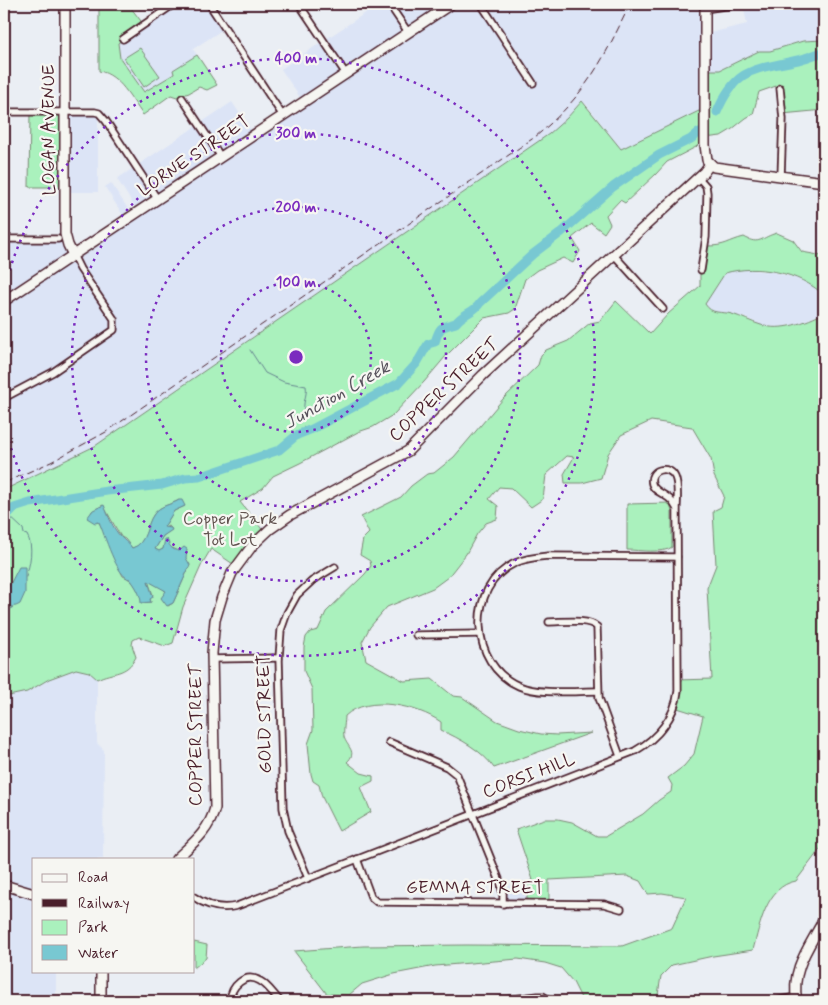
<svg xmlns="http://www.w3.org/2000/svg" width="828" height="1005" viewBox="0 0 828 1005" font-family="Mynerve,sans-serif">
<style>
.built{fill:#dce4f6}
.green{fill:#aaf1bd;stroke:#7a8874;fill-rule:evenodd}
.water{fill:#78c8d2;stroke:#66848f}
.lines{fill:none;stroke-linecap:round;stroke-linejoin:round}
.stream{stroke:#66848f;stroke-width:1}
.river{stroke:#78c8d2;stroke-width:9}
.street-casing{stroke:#4a1f2b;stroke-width:9}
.secondary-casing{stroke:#4a1f2b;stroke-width:12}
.primary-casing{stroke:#4a1f2b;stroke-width:12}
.street{stroke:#f6f6f2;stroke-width:5.5}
.secondary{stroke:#f6f6f2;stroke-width:9}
.primary{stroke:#f6f6f2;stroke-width:9}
.rail{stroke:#4a1f2b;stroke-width:1;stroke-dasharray:8 4;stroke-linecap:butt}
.ring{fill:none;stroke:#7b2cbf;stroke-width:2.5;stroke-dasharray:2.5 5}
.labels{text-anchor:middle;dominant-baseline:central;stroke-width:4.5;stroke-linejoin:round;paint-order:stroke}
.street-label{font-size:18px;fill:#4a1f2b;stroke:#f6f6f2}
.park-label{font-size:18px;fill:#625450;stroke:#f6f6f2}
.water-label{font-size:19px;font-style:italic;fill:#58525d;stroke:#f6f6f2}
.centre{fill:#7b2cbf;stroke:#f6f6f2;stroke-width:2.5}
.ring-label{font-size:15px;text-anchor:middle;font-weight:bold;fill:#7b2cbf;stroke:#f6f6f2;stroke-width:4.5;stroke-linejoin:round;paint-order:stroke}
</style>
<rect width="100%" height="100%" fill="#eaeef4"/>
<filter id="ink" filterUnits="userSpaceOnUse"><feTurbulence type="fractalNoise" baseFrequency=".02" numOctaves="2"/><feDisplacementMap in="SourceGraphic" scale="10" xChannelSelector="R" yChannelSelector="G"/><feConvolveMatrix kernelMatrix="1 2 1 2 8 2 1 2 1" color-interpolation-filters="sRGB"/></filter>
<g filter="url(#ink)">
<g class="built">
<polygon points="174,4 209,4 225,28 193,49 197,55 173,70 175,73 144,93 120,58 118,43"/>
<polygon points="379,4 431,4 437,12 444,4 706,4 706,34 747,24 743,4 824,4 824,40 803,41 770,51 759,51 720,70 706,70 705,108 621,149 586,104 581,101 567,118 550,134 95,446 4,490 4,238 65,238 73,255 126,220 105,187 111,183 132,215 138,212 117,179 232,102 254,135 303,102 281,69"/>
<polygon points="64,111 98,113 98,192 64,192"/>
<polygon points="739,269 773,272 796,278 815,287 824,295 824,313 796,324 779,327 762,326 746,318 726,313 714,312 708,308 705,304 725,273"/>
<polygon points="76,669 89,672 97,679 97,743 104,750 103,859 34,859 34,971 56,971 56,1001 4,1001 4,697 27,692 49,679"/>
<polygon points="527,882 527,904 504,904 502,888"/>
</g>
<g class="green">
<path d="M99,4H128L144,25L118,43L120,58L144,92L174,74L173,70L197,55L217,85L207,90L199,87L189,93L177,97L171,95L143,115C131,99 120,75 99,71Z"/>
<path d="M824,40V110L782,114L779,85L759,92L753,114L746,118L731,130L721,136L705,138L696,147L667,162L656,174L625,203L620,200L606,215L610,224L604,233L591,223L572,238L580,251L573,263L563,258L537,270L525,279L515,309L509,313L484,318L446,356L424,382L393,415L373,427L358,432L300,463L273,476L263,488L240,502L265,533L236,566L211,549L202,564L183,607L173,643L165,646L139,637L133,640L132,645L136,657C126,676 113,671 97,679L89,672L76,669L49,679L27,692L4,697V490L95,446L549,134L567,118L582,101L621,149L705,108L706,70H720L759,51H770L803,41ZM179,500L185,506L174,511L164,527L165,528L168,526L171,528V530L163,536L155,549L159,551L163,549L167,539L170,547L179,551L190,565L173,603L168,606L166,592L161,587L148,581L153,595L150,599L151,602L143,603C139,592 135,580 123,576C111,555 107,529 91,512L103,505L121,537L125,539L132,548C148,544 146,523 155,513C161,505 171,505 179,500Z"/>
<polygon points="140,48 160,76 144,87 124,58"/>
<polygon points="64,111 65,187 29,187 30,112"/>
<path d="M777,233L793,240L802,252L824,256V295C799,272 757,264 725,273L705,304C712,315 721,311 732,314C742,317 751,322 761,325C781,332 806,322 824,313V844L796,881C766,886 760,925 753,950L713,956L672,965L661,976L658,995L651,1001H610L608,999L582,1000L573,982L561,968L545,963L518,959L435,966L394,974L362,984L349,995L327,994L294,951L363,946L466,945L622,946L672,928L686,897L662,893L648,894L640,881L627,876L549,880V904H527V882L533,880L516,829L544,819H558L572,822L597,836H606L643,814L659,800L671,792L672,785L668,778L684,766L694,754L703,716L674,707L677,680L712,679L707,588L716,565L713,511L721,507L724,496L714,476L711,459L692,427L651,421L621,435L608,454L601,478L582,483H565L564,474L574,457L567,456L546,475L543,499L531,507L511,488L499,487L489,499L498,506L497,519L486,523L477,534L466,554L448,577L433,588L387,607L370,627L362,642L366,660L404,681L432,679L453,696L462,697L497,721L519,729L541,734L557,735L591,733L494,768C482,750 460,739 441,730V722C418,706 368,694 345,716C345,721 343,731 344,737C347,747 358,752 347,762L361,773L373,776V781L361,787L371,812L339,831L322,797L319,785L313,781L311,774L308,744L313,730L312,689L304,671V647L306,637L310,632L318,630L326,612L365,574L371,566L370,561L360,555L363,539L369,533L361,517L401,497L411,486L427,474L434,473L454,457L503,399L538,365L541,355L546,350L568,341L590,323L600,321L616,301L650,334L668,314L700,286V266L706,237L708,246C726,246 728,241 744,237C760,246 761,237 777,233Z"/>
<path d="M669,503L672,511V547C664,554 638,550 627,550V504Z"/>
<polygon points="194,942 207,945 206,958 194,968"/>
</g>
<g class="water">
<path d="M179,500H182L185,506L174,511L164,527L171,528L172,530L163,536L155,549L159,551L163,549L165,539H167C169,546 172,550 179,551L184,547L187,549L186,558L190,565L173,603L167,606L161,598L166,591L148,581L153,597L150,599L151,602L141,603C141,595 135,585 130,579C117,578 104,533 99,522L95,523L87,518L93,510L104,505C108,515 113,529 121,537C123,540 129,543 132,548C147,544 146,524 154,514C160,505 171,505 179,500Z"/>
<path d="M19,567H25V593L20,604C15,607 10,608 4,605V596Z"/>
</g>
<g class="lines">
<g class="stream">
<path d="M250,350L265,373L284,382L306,386C308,395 301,404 305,413"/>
<polyline points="303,432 304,427"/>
<path d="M8,515L23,529L24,534L27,535C34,547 30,564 26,577"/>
<polyline points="4,615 14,606"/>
</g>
<g class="river">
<path d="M717,112C737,66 755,70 798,60C807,58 815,54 824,52"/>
<path d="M4,518L14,508L30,503L107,491L162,485L185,478L199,477L279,450L297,435L312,429L399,383L417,363L428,344L435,342C440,326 441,327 456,323C463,313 474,313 480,303L533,254L562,232L613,187L659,155L691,139L698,133"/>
</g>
<g class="street-casing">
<g id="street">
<polyline points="209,4 283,116"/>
<polyline points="299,4 346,74"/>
<polyline points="389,4 408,32"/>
<polyline points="481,4 533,83"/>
<polyline points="705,9 737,4"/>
<polyline points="123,39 174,4"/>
<polyline points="780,88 783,119 781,176"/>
<polyline points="182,98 221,157"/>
<polyline points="4,112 95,112 99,113 106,121 158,200"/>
<polyline points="698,177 706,186 707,193 706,237 701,270"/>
<polyline points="4,239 58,239"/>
<polyline points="614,255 663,309"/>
<polyline points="4,398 53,372 114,330 114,319 80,269 73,255"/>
<path d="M549,622C562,622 588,618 597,627L599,698L620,756"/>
<polyline points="416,635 480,634"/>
<polyline points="212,659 279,658"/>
<path d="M598,691C574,691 540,695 519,686C469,665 466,586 515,563C526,558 536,557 548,556L677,557"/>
<polyline points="389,742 447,767 457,775 501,884 503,894 503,904"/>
<polyline points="357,859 371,897 377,902 604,904 621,909"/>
<polyline points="308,878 288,831 283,808 279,658 281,630 287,613 297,595 312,581 335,567"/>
<path d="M194,897C207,906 221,910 237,906L635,751C658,738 675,717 678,691L677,509C677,500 679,486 675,477C669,464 648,469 652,484C654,491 662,493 667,497C672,500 674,504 677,509"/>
<path d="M230,1001C231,986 245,972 260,981C268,985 274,995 280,1001"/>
<polyline points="496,1001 538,996 543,996 551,1001"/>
<polyline points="775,1001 796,997"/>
</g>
</g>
<g class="secondary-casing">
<g id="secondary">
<polyline points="65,4 65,234 68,245 73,255"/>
<polyline points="705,4 705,145 707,160 714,167 824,182"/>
<path d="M176,859C193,843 209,831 215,808L212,653L215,620L222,597L232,573L252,546L270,529L290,515L408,451L483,375L704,172L710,164"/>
<polyline points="4,885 34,894"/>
<polyline points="101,1001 101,971"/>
<path d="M797,1001C790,970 810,946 824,919"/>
</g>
</g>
<g class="primary-casing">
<polyline id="primary" points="4,301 451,4"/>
</g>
<use href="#street" class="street"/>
<use href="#secondary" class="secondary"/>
<use href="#primary" class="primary"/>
<path class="rail" d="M4,483L51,462L106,432L535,137C585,96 603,61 630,4"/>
</g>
</g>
<g class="ring">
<circle cx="296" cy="357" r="75"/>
<circle cx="296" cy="357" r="150"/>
<circle cx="296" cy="357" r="224"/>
<path d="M4 292A299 299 0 1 1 4 422"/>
</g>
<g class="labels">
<g class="street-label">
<text transform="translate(49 130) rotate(-90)">LOGAN AVENUE</text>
<text transform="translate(194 156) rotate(-34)">LORNE STREET</text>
<text transform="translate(444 390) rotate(-43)">COPPER STREET</text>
<text transform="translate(265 714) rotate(-91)">GOLD STREET</text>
<text transform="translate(196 735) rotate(-90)">COPPER STREET</text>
<text transform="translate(529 776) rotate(-21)">CORSI HILL</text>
<text x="475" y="888">GEMMA STREET</text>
</g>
<g class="park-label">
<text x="230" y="519">Copper Park<tspan x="230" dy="21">Tot Lot</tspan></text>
</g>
<g class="water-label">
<text transform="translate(337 395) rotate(-30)">Junction Creek</text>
</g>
</g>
<circle cx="296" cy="357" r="8" class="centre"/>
<g class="ring-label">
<text x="296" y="63">400 m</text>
<text x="296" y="138">300 m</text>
<text x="296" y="212">200 m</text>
<text x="296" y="287">100 m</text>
</g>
<rect width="828" height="1005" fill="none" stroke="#f6f6f2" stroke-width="20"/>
<rect x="10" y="10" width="808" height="985" fill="none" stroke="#4a1f2b" stroke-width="2" filter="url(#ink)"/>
<rect x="32" y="858" width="162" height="115" fill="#f6f6f2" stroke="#b1a0a2"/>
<rect x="42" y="874" width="25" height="8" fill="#f6f6f2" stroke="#b1a0a2"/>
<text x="78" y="882" font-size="15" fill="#4a1f2b">Road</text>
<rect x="42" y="899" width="25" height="8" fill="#4a1f2b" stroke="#b1a0a2"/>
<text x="78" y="908" font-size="15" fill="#4a1f2b">Railway</text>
<rect x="42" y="920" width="25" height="15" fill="#aaf1bd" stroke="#b1a0a2"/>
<text x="78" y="932" font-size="15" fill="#4a1f2b">Park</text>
<rect x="42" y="945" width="25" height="15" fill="#78c8d2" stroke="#b1a0a2"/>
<text x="78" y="958" font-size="15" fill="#4a1f2b">Water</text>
</svg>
